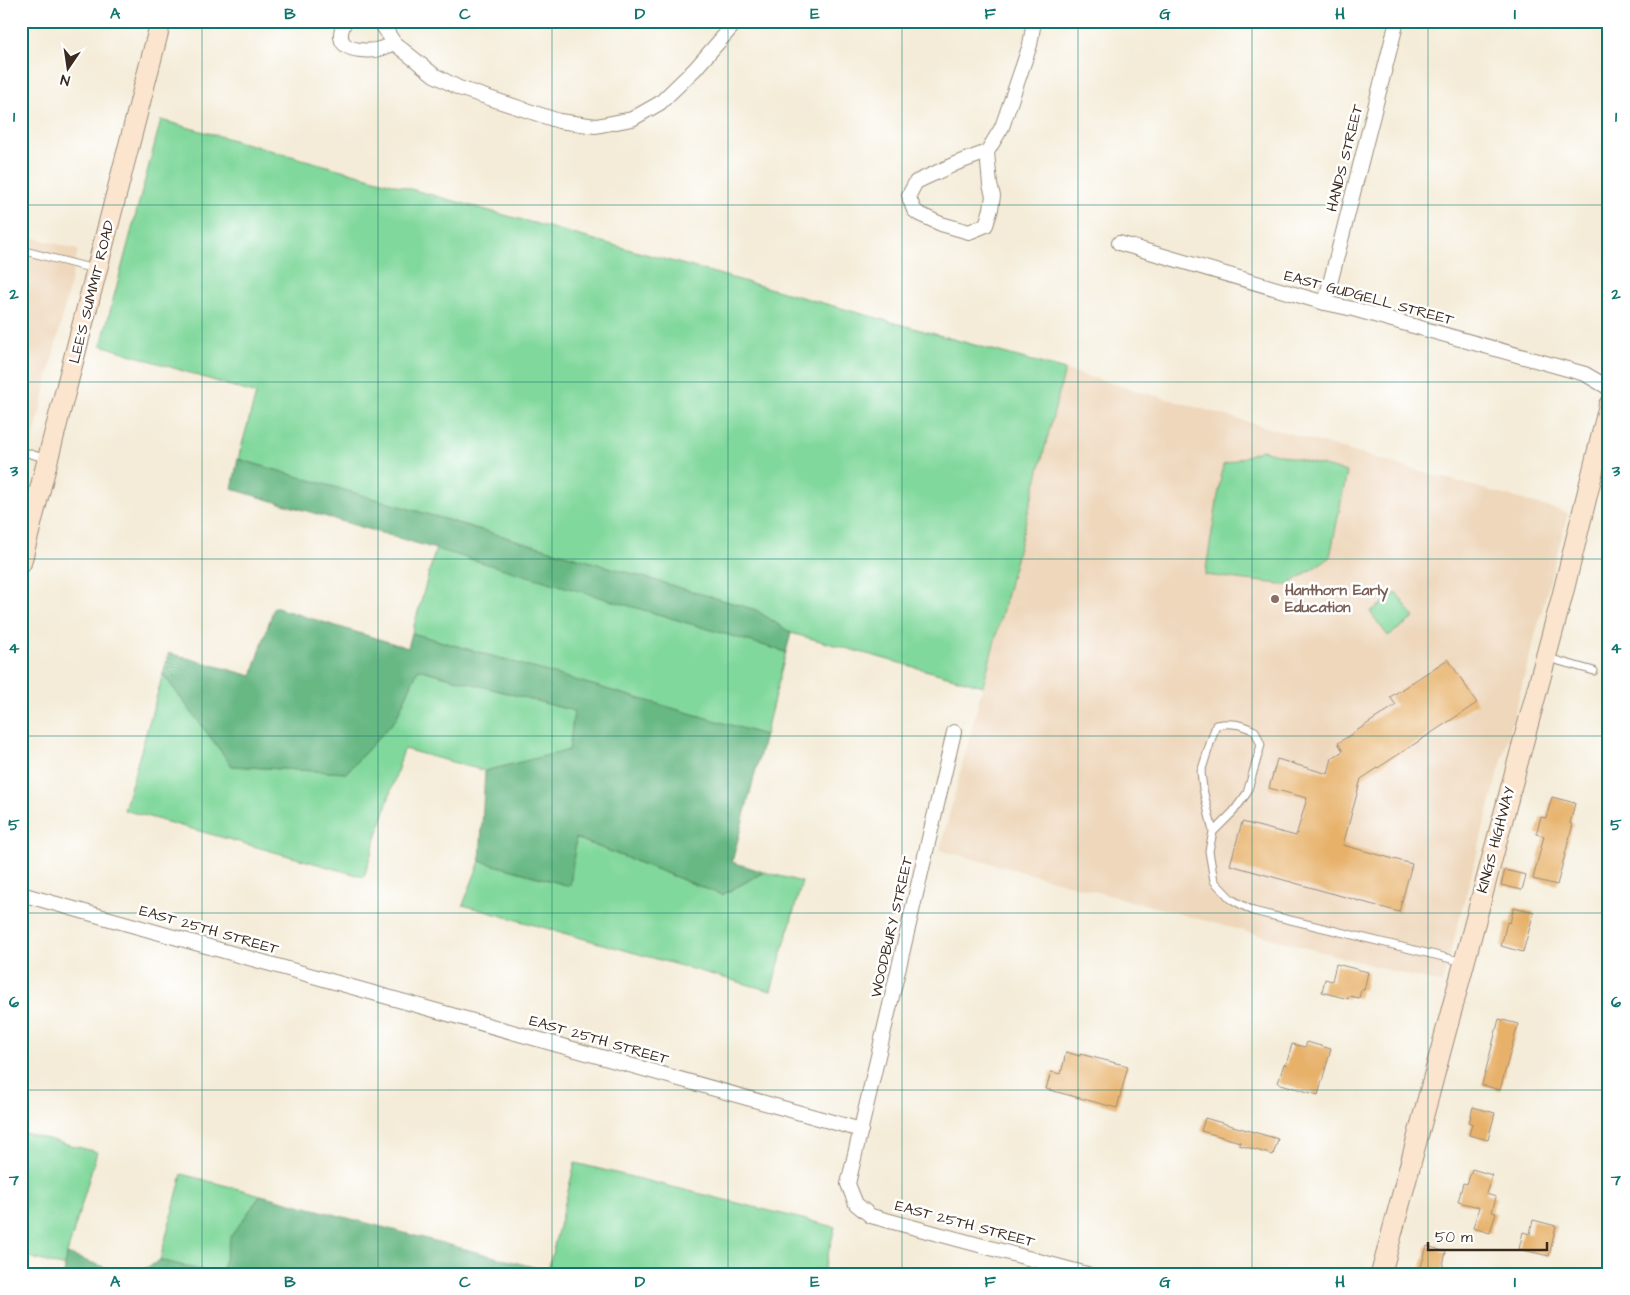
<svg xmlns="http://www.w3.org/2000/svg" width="1630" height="1295" viewBox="0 0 1630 1295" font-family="'Architects Daughter',sans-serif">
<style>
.built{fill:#eed7bb}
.green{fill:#81d89c;stroke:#5e815d}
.forest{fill:#68b884;stroke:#527151}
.building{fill:#e7b169}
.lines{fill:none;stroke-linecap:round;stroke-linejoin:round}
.lane-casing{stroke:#988b7b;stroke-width:9}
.street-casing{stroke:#988b7b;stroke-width:16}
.secondary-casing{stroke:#988b7b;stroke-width:22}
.lane{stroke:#fff;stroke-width:7}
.street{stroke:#fff;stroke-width:14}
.secondary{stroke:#fbe5cf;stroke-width:20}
.grid{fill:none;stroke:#0f766e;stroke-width:1;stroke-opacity:0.55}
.education-dot{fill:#8d6e63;stroke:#fff;stroke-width:2}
.labels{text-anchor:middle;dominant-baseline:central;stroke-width:5;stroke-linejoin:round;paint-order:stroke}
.street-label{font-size:15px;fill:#3b2a1e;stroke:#fff}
.education-label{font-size:15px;font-weight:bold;fill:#785e54;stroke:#fff;text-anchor:start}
.neatline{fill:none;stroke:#0f766e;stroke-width:2}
.grid-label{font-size:16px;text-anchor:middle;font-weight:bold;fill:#0f766e}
</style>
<rect width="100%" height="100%" fill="#fff"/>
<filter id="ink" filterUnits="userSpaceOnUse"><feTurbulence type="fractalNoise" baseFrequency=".02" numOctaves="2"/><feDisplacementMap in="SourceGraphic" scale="10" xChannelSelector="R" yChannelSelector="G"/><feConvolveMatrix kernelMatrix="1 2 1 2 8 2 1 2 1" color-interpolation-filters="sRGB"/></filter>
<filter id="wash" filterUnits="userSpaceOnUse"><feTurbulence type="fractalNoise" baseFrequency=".0096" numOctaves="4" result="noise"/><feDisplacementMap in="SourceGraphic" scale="20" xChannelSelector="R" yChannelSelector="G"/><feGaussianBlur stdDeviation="1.12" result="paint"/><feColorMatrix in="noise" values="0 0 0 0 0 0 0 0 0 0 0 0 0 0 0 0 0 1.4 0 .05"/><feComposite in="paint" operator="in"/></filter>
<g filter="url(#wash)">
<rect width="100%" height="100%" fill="#f4ecd8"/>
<g class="built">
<polygon points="21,234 78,250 26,471 21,470"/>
<polygon points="1065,370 1568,513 1442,984 940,850"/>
</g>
<g class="green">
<polygon points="161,120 1065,370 983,686 791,633 756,610 238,459 256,394 101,345"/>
<polygon points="1262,450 1347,472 1330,557 1288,585 1205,575 1223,465"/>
<polygon points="436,548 786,652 765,735 412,633"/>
<polygon points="1397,593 1414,618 1388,636 1370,612"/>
<polygon points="418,669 574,711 570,750 485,771 404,749 364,877 124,810 163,674 232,766 346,773 396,719"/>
<polygon points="575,838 722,895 764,872 802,882 771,991 463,905 480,861 570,886"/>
<polygon points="21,1132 97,1152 67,1254 65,1267 21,1255"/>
<polygon points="575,1163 835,1227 823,1274 547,1274"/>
<polygon points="182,1174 261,1195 231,1236 221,1274 216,1274 160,1260"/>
</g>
<g class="forest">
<polygon points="238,459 756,610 791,633 786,652 232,489"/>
<polygon points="274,607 408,648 412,633 765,735 732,862 764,872 722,895 576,838 570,886 480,861 485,771 569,750 574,711 418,669 396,719 346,773 232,766 163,674 169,653 252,676"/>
<polygon points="261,1195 548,1271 547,1274 221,1274 231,1236"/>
<polygon points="67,1254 124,1274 64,1274"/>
<polygon points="160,1260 216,1274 136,1274"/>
</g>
<g id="blocks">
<g class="building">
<polygon points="1448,659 1477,703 1361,779 1343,845 1412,864 1399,912 1230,865 1242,822 1296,836 1307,798 1269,788 1277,759 1328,774 1332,758 1343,751 1338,743 1396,705 1390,697"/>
<polygon points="1552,797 1575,803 1570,824 1573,824 1557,885 1533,879 1544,836 1536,834 1541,817 1546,818"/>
<polygon points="1505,870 1526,875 1522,890 1501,885"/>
<polygon points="1514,907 1534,912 1523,952 1501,946 1507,922 1510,923"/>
<polygon points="1336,964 1368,972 1364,990 1361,990 1359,998 1349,996 1348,999 1322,992 1325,979 1332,981"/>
<polygon points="1499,1019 1518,1024 1500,1090 1482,1085"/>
<polygon points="1307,1042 1331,1049 1318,1095 1278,1083 1284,1064 1286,1065 1292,1044 1305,1047"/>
<polygon points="1066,1052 1080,1056 1080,1054 1128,1066 1117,1108 1046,1089 1051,1072 1061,1074"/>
<polygon points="1473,1107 1495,1113 1488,1140 1469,1135 1472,1123 1469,1123"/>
<polygon points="1205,1118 1278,1139 1273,1155 1239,1145 1240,1142 1201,1131"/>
<polygon points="1472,1169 1492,1175 1486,1194 1496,1197 1492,1212 1496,1213 1490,1233 1473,1228 1479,1207 1458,1202 1463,1183 1467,1184"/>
<polygon points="1533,1220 1556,1226 1549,1256 1519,1249 1523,1232 1530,1234"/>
<polygon points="1427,1246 1446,1252 1441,1274 1419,1274"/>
</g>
</g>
</g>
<g filter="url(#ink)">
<use href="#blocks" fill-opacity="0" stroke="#988b7b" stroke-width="1"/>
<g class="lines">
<g class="lane-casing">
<g id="lane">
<polyline points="21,250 94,269"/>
<polyline points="21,451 47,459"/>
<polyline points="1548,658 1594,671"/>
<path d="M1213,832L1233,812L1247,793L1261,745L1255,731C1240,724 1232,722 1216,725L1201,772L1203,789L1213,832L1209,851L1214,881L1231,899L1253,911L1464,962"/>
</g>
</g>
<g class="street-casing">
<g id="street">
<path d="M345,21C342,27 339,34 342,41C347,51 370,52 379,49C384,48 389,45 394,43"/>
<polyline points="380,21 394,43 434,75 459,88 559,121 596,126 632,119 660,103 695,69 737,21"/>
<polyline points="987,152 990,185 993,196 991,209 986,225 969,232 941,224 919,214 914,210 910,200 909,195 916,182 957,163 987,152 1002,127 1030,45 1034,21"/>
<polyline points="1119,243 1325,303 1353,309 1585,374 1609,388"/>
<polyline points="1325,303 1397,21"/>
<polyline points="954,732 848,1184 856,1204 871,1216 1087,1274"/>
<polyline points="21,894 861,1130"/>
</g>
</g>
<g class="secondary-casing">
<g id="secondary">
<polyline points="21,563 161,21"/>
<polyline points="1381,1274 1563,593 1609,405"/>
</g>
</g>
<use href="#lane" class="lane"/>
<use href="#street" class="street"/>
<use href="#secondary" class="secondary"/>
</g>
</g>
<path class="grid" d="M202,21V1274M378,21V1274M552,21V1274M728,21V1274M902,21V1274M1078,21V1274M1252,21V1274M1428,21V1274M21,205H1609M21,382H1609M21,559H1609M21,736H1609M21,913H1609M21,1090H1609"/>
<circle class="education-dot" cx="1275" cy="599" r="5"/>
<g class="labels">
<g class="street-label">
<text transform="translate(1345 158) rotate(-76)">HANDS STREET</text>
<text transform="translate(92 292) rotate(-76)">LEE'S SUMMIT ROAD</text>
<text transform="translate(1369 298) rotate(15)">EAST GUDGELL STREET</text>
<text transform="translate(1496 840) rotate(-75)">KINGS HIGHWAY</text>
<text transform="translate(892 927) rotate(-77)">WOODBURY STREET</text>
<text transform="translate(209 930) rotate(16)">EAST 25TH STREET</text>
<text transform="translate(599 1040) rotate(16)">EAST 25TH STREET</text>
<text transform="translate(965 1224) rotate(15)">EAST 25TH STREET</text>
</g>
<g class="education-label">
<text x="1285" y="590">Hanthorn Early<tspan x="1285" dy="17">Education</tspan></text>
</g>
</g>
<rect width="1630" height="1295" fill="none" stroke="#fff" stroke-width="55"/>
<g transform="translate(68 68) rotate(193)" stroke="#ffffff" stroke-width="4" paint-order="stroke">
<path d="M0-4L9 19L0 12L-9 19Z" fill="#3b2a1e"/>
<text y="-8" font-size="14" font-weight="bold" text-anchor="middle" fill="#3b2a1e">N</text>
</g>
<path d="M1428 1242v8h119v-8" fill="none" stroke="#3b2a1e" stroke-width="2.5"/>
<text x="1435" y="1242" font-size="15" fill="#3b2a1e" stroke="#ffffff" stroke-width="4" paint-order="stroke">50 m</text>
<rect x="28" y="28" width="1574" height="1240" class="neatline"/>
<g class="grid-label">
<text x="115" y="19">A</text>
<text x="290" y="19">B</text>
<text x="465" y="19">C</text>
<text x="640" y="19">D</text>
<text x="815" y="19">E</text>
<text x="990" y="19">F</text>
<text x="1165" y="19">G</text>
<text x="1340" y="19">H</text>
<text x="1515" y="19">I</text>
<text x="14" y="122">1</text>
<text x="1616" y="122">1</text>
<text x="14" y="299">2</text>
<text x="1616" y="299">2</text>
<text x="14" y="476">3</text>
<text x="1616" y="476">3</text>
<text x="14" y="653">4</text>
<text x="1616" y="653">4</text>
<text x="14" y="830">5</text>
<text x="1616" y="830">5</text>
<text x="14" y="1007">6</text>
<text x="1616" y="1007">6</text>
<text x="14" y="1185">7</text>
<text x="1616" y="1185">7</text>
<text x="115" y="1287">A</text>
<text x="290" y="1287">B</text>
<text x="465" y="1287">C</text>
<text x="640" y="1287">D</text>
<text x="815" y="1287">E</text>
<text x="990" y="1287">F</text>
<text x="1165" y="1287">G</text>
<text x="1340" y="1287">H</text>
<text x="1515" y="1287">I</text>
</g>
</svg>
